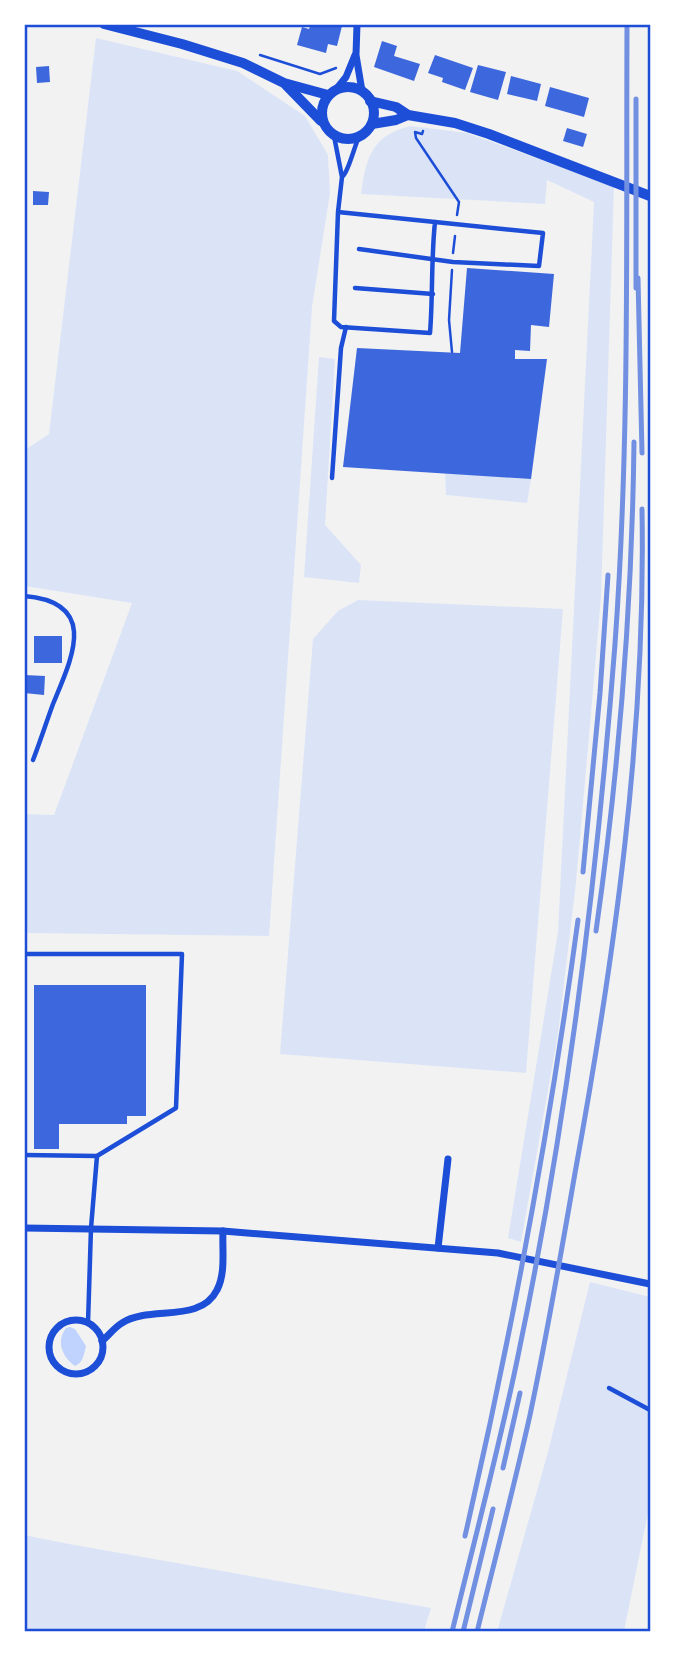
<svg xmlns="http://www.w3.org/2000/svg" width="675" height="1656" viewBox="0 0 675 1656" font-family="'Archivo Narrow',sans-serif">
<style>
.green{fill:#dbe4f7}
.water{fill:#bfd3fe}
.building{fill:#3d67dc}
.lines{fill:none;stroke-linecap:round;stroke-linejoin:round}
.path{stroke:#1d4ed8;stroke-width:2.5}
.service{stroke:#1d4ed8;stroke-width:4.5}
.minor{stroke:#1d4ed8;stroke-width:7}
.tertiary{stroke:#1d4ed8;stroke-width:10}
.rail{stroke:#7290e2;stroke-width:5}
.neatline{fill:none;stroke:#1d4ed8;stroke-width:2.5}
</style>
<rect width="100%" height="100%" fill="#f2f2f2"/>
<g class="green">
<polygon points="96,38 237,71 305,116 328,155 330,193 312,307 269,936 25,933 25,814 54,815 132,603 25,586 25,450 49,434"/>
<path d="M411,126L467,133L614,186L601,597L588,748L576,882L558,1034L521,1242L508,1238L558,932L594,202L547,180L545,204L361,194C366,157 372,135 411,126Z"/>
<polygon points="319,357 335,359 325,525 361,565 359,583 304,577"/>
<polygon points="445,473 531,479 527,503 446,495"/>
<polygon points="358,600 563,609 526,1073 280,1054 313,639 338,611"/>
<polygon points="590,1282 650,1297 650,1503 624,1631 497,1632 548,1452"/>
<polygon points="24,1535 69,1544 431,1608 424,1631 25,1631"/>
</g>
<path class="water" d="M70,1327L75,1329L86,1346C84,1354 83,1363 75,1366C62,1357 56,1341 66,1328Z"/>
<g class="building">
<polygon points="311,24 342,26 337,46 328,44 326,53 297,45 302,27 309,29"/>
<polygon points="382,41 397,46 394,56 420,64 414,81 374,67"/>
<polygon points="435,55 473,68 465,90 442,82 443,78 428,73"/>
<polygon points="478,65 506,72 498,100 470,92"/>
<polygon points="49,66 50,82 37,83 36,67"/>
<polygon points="511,76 541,84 537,101 507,94"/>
<polygon points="550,87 589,98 584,117 545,106"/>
<polygon points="567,128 587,134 583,147 563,141"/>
<polygon points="33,191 49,192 48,205 33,205"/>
<polygon points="467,268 554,274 549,327 531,325 530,351 515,350 515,359 547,359 531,479 343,467 357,348 460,353"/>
<rect x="34" y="636" width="28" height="27"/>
<polygon points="24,675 45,676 44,695 24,693"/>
<polygon points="34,985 146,985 146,1116 127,1116 127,1124 59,1124 59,1149 34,1149"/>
</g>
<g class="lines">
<g class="path">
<polyline points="260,55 320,74 336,68"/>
<polyline points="423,131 422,134 415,132 416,138 459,202 457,215"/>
<polyline points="453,253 455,236"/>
<polyline points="452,270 449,320 452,352"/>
</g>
<g class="service">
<path d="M334,136L342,177L338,212L334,321L341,327L430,333C433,296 431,259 435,222L338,212"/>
<path d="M343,176C349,170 354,147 359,137"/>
<polyline points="359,249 453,262 539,266 543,233 435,222"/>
<polyline points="355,288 433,294"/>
<polyline points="332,478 341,348 346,327"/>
<path d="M24,596C100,602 72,658 53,704C46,723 40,742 33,760"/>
<polyline points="24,954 182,954 176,1108 97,1156 24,1155"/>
<polyline points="88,1323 91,1228 97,1156"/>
<polyline points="609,1388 650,1410"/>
</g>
<g class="minor">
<polyline points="357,24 356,55 362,91"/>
<polyline points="334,92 346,77 355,55"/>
<polyline points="24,1228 223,1231 498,1253 650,1284"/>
<polyline points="438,1248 448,1159"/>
<circle cx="76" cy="1347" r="27"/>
<path d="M102,1341C109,1335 115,1327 122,1323C150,1305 200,1324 217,1290C226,1273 222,1249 223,1231"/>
</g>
<g class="tertiary">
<polyline points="104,24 182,44 243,63 284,83 328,95"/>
<polyline points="286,85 321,121"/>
<circle cx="348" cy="113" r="26"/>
<polyline points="370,101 396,107 408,115 455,123 489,134 650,196"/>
<polyline points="372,124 396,120 408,115"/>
</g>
<g class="rail">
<polyline points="638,278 642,453"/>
<polyline points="636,288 636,99"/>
<polyline points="583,872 600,693 608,575"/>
<path d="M596,931C619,769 632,605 634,442"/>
<polyline points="503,1468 520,1393"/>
<path d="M465,1536C512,1333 550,1127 578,920"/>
<path d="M452,1632C475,1537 501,1442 520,1346C568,1115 597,879 615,644C630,438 626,231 627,24"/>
<polyline points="463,1632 493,1509"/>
<path d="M477,1632C495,1559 514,1487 530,1415C547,1335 561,1254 575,1173C615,954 646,733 642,509"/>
</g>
</g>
<rect width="675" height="1656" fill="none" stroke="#ffffff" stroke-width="52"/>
<rect x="26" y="26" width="623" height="1604" class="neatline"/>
</svg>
